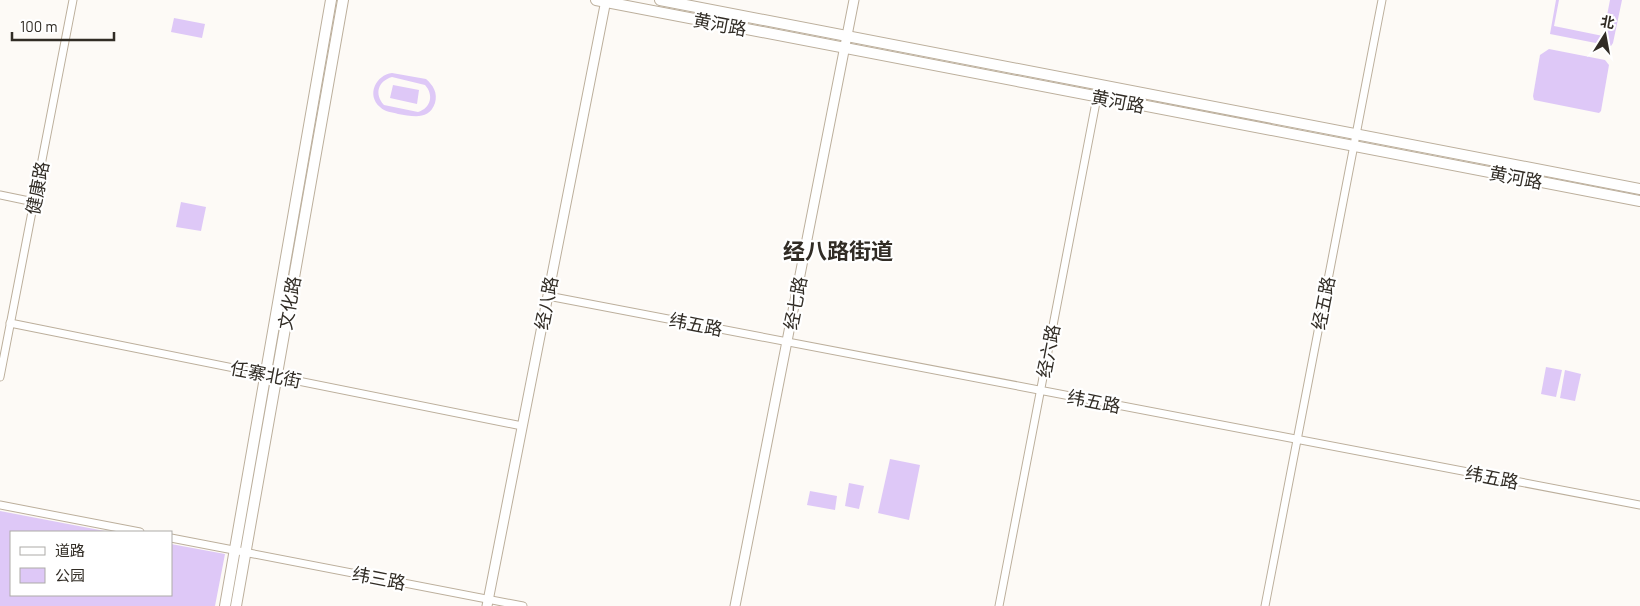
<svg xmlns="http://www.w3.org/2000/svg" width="1640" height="606" viewBox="0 0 1640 606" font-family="Barlow,'Noto Sans SC',sans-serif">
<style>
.green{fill:#dec8f7;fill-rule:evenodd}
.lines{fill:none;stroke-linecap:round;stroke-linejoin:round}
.minor-casing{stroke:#bcaf9c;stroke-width:9}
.tertiary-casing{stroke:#bcaf9c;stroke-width:11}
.secondary-casing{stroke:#bcaf9c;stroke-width:12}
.minor{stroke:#fff;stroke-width:7}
.tertiary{stroke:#fff;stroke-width:9}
.secondary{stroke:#fff;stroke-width:10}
.labels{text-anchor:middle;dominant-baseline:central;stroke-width:4.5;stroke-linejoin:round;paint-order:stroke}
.street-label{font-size:18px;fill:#312c25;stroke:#fff}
.district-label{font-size:22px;font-weight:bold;fill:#312c25;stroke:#fff}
</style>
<rect width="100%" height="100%" fill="#fdfaf6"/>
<g class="green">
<polygon points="1556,0 1559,0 1554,26 1603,36 1610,0 1622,0 1613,43 1611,46 1550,34"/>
<polygon points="174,18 205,24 202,38 171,32"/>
<polygon points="1549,49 1605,60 1609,65 1601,111 1599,113 1534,100 1533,96 1540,55"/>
<path d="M392,73L426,79C433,85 438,93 435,103C429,121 412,116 398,114C392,112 385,112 380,107C366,95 376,75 392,73ZM392,77L425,85C434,95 431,108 418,112L384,105C374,94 378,81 392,77Z"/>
<polygon points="393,85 419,90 417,104 390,98"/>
<polygon points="181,202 206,207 201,231 176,227"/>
<polygon points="1546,367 1562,370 1556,397 1541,394"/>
<polygon points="1565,370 1581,374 1575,401 1560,398"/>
<polygon points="890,459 920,465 909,520 878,513"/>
<polygon points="849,483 864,486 859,509 845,506"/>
<polygon points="810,491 837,496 835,510 807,505"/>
<polygon points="0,511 110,532 11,532 11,595 171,595 171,544 225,554 215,606 0,606"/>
</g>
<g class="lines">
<g class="minor-casing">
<g id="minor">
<polyline points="0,195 34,202"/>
<polyline points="548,296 1640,505"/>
<polyline points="10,323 522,426"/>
<polyline points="0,377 73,0"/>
<polyline points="0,505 140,532"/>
<polyline points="171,538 523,606"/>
<polyline points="999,606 1097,97"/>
<polyline points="1265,606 1382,0"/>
</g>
</g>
<g class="tertiary-casing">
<g id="tertiary">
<polyline points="487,606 606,0"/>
<polyline points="735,606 854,0"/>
</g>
</g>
<g class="secondary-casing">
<g id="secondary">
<polyline points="596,0 1640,201"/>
<polyline points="660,0 1640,189"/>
<polyline points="225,606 331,0"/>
<polyline points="236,606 343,0"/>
</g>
</g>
<use href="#minor" class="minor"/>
<use href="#tertiary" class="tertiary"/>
<use href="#secondary" class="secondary"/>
</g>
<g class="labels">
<g class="street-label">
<text transform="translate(720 24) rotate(11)">黄河路</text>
<text transform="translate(1118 101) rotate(11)">黄河路</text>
<text transform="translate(1516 177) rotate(11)">黄河路</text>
<text transform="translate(37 188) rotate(-79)">健康路</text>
<text transform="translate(289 303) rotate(-80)">文化路</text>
<text transform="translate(546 303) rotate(-79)">经八路</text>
<text transform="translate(795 303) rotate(-79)">经七路</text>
<text transform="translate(1323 303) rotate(-79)">经五路</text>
<text transform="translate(696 324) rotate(11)">纬五路</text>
<text transform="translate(1048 351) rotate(-79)">经六路</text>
<text transform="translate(266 374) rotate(11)">任寨北街</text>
<text transform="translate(1094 401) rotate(11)">纬五路</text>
<text transform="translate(1492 477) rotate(11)">纬五路</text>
<text transform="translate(379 578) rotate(11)">纬三路</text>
</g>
<g class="district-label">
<text x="838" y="250">经八路街道</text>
</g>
</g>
<rect x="10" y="531" width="162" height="65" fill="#ffffff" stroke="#adaba8"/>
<rect x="20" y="547" width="25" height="8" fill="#ffffff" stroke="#adaba8"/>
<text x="55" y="556" font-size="15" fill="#312c25">道路</text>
<rect x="20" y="568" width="25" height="15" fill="#dec8f7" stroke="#adaba8"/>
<text x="55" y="581" font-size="15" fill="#312c25">公园</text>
<g transform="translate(1605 35) rotate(11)" stroke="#ffffff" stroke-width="4" paint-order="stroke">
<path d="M0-4L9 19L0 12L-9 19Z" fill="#312c25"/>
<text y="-8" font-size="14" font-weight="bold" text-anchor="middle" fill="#312c25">北</text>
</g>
<path d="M12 32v8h102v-8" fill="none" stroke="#312c25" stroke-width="2.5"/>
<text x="20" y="32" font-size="15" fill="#312c25" stroke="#ffffff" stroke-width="4" paint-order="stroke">100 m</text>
</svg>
